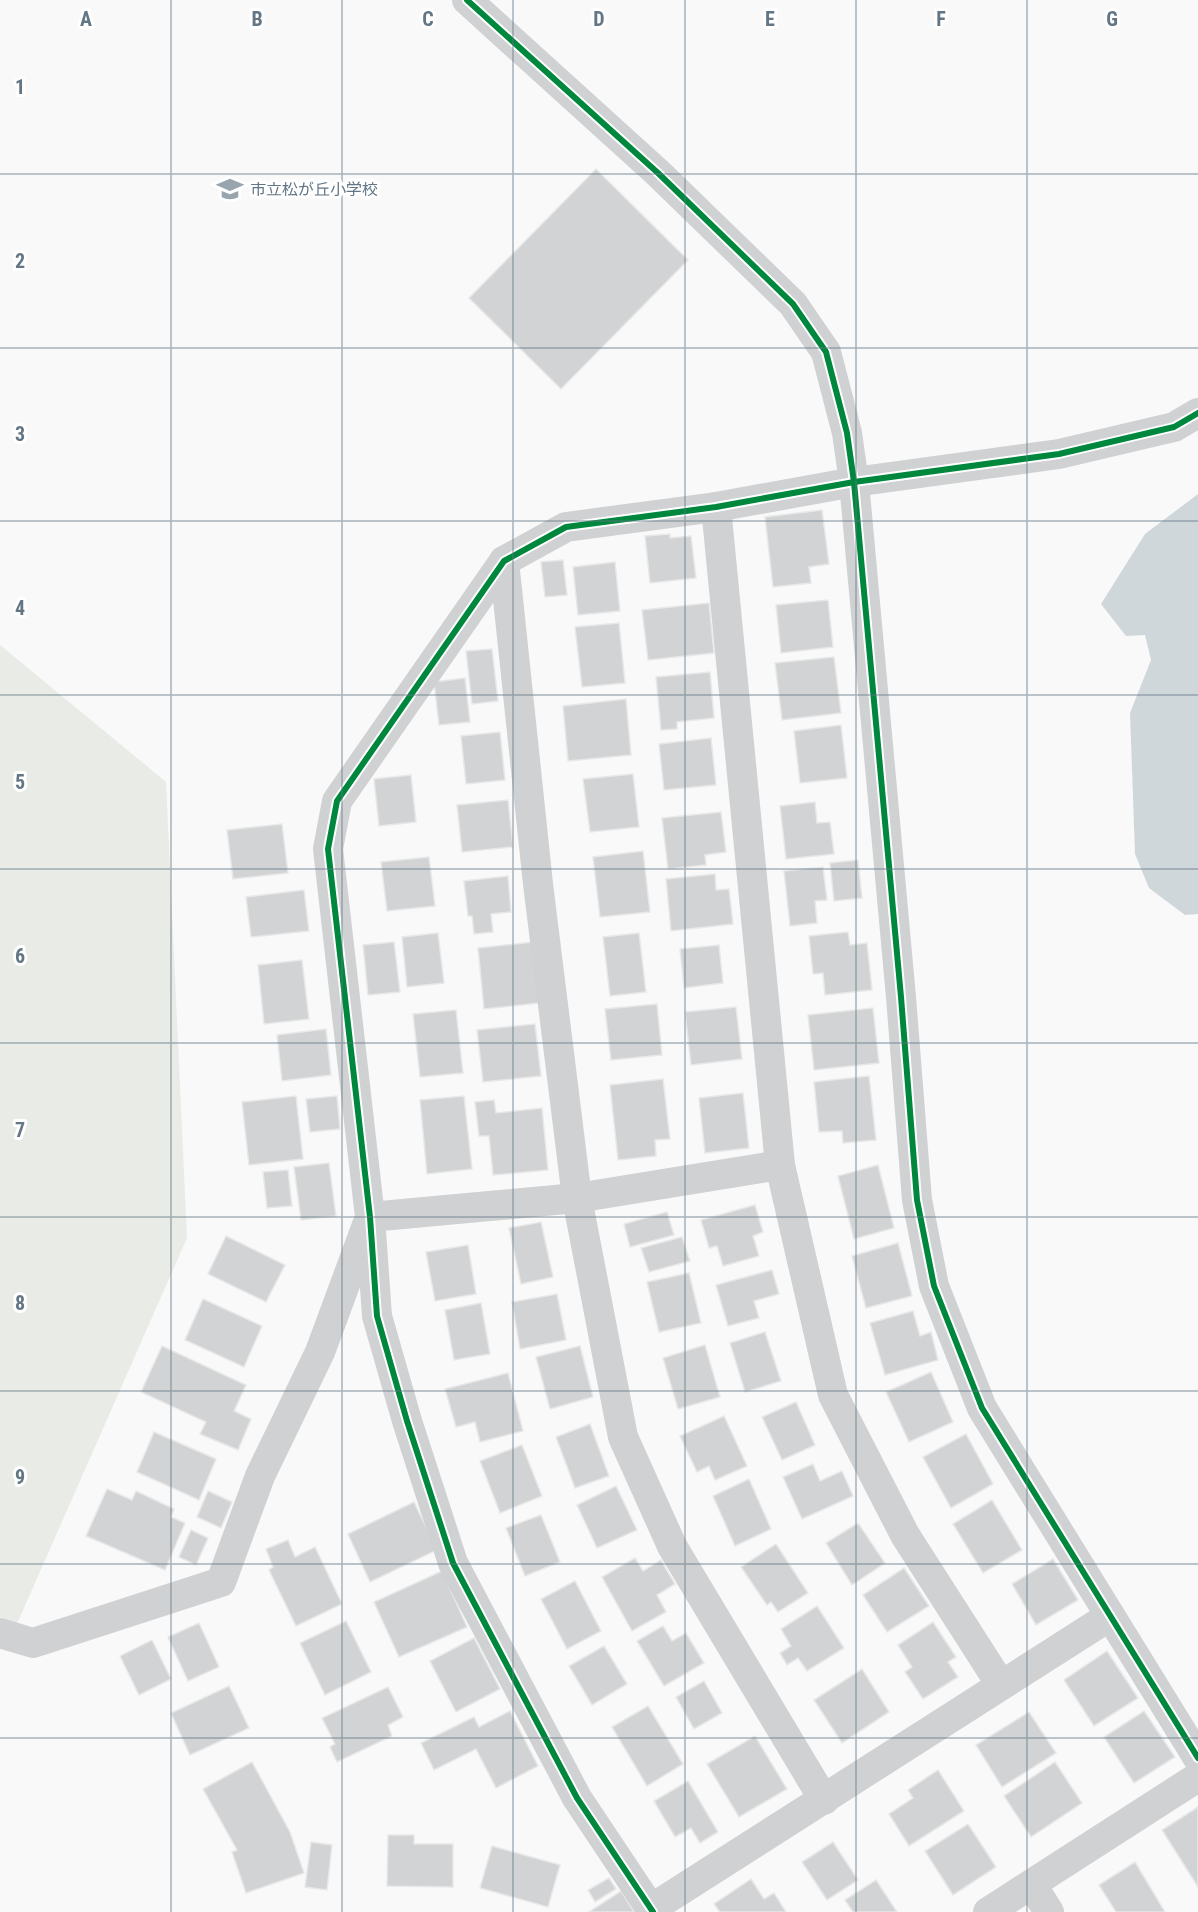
<svg xmlns="http://www.w3.org/2000/svg" width="1198" height="1912" viewBox="0 0 1198 1912" font-family="'Roboto Condensed','Noto Sans JP',sans-serif">
<style>
.green{fill:#e8ebe6}
.water{fill:#d0d7db}
.building{fill:#d1d3d4;stroke:#e8e8e8;stroke-width:1.5}
.lines{fill:none;stroke-linecap:round;stroke-linejoin:round}
.street{stroke:#cfd1d2;stroke-width:30}
.cycleway-casing{stroke:#fff;stroke-width:10}
.cycleway{stroke:#00873e;stroke-width:6}
.grid{fill:none;stroke:#637685;stroke-width:1.5;stroke-opacity:0.55}
.labels{text-anchor:middle;dominant-baseline:central;stroke-width:6;stroke-linejoin:round;paint-order:stroke}
.poi-label{font-size:16px;fill:#637685;stroke:#fff;text-anchor:start}
.grid-label{font-size:20px;text-anchor:middle;font-weight:bold;fill:#637685;stroke:#fff;stroke-width:6;stroke-linejoin:round;paint-order:stroke}
</style>
<rect width="100%" height="100%" fill="#f9f9f9"/>
<polygon class="green" points="0,645 166,782 187,1238 16,1626 0,1617"/>
<polygon class="water" points="1198,494 1198,914 1185,915 1149,888 1135,854 1130,713 1151,660 1145,635 1126,636 1101,604 1145,534"/>
<g class="building">
<polygon points="596,169 688,260 561,389 469,298"/>
<polygon points="822,510 829,564 809,567 811,583 773,587 765,517"/>
<polygon points="670,534 670,538 691,536 696,578 650,583 645,536"/>
<polygon points="563,560 567,595 545,597 541,562"/>
<polygon points="615,562 620,611 578,615 573,567"/>
<polygon points="828,600 833,647 781,653 776,605"/>
<polygon points="709,603 714,653 648,660 642,610"/>
<polygon points="619,623 625,683 582,687 575,627"/>
<polygon points="492,649 498,701 472,704 466,651"/>
<polygon points="834,657 841,713 782,720 775,663"/>
<polygon points="710,672 714,718 677,722 677,729 661,730 656,677"/>
<polygon points="465,678 470,722 439,725 434,682"/>
<polygon points="626,699 631,755 568,761 563,706"/>
<polygon points="841,725 847,778 800,783 794,731"/>
<polygon points="500,732 505,780 466,784 461,736"/>
<polygon points="711,738 716,785 664,790 659,744"/>
<polygon points="633,774 639,827 590,832 583,779"/>
<polygon points="411,775 416,822 379,826 374,779"/>
<polygon points="508,800 513,847 462,852 457,805"/>
<polygon points="815,802 817,823 830,822 834,854 786,859 780,806"/>
<polygon points="721,812 726,852 705,855 706,865 668,869 662,818"/>
<polygon points="282,824 288,873 233,879 227,830"/>
<polygon points="643,851 650,912 600,917 593,857"/>
<polygon points="429,857 435,906 387,911 381,862"/>
<polygon points="858,860 862,898 834,901 830,863"/>
<polygon points="823,867 827,900 815,901 817,923 790,926 784,871"/>
<polygon points="715,874 716,890 729,889 733,924 671,931 666,879"/>
<polygon points="508,876 511,912 491,914 493,932 474,934 472,916 468,916 464,881"/>
<polygon points="304,890 309,931 251,937 246,897"/>
<polygon points="848,932 850,945 867,943 872,990 825,995 823,973 813,974 809,936"/>
<polygon points="438,933 444,983 407,987 402,937"/>
<polygon points="639,933 646,992 610,996 603,937"/>
<polygon points="394,942 400,992 368,995 363,945"/>
<polygon points="533,942 539,1003 484,1009 478,948"/>
<polygon points="719,945 723,983 684,988 680,949"/>
<polygon points="302,960 309,1019 264,1024 258,965"/>
<polygon points="657,1004 662,1055 611,1060 605,1009"/>
<polygon points="736,1007 742,1059 691,1065 685,1012"/>
<polygon points="873,1008 879,1063 814,1070 808,1015"/>
<polygon points="456,1010 463,1073 420,1077 413,1014"/>
<polygon points="535,1024 541,1076 483,1082 477,1030"/>
<polygon points="326,1029 331,1075 282,1081 277,1035"/>
<polygon points="869,1076 876,1140 843,1143 842,1131 819,1132 814,1082"/>
<polygon points="663,1079 670,1139 655,1140 656,1156 618,1160 610,1085"/>
<polygon points="743,1093 749,1148 705,1153 699,1098"/>
<polygon points="296,1096 303,1159 249,1165 242,1102"/>
<polygon points="337,1096 340,1129 310,1132 306,1099"/>
<polygon points="464,1096 472,1169 427,1174 420,1100"/>
<polygon points="494,1100 496,1113 542,1108 548,1170 493,1175 489,1136 479,1136 475,1102"/>
<polygon points="329,1163 336,1216 301,1220 294,1167"/>
<polygon points="878,1165 894,1228 854,1239 838,1176"/>
<polygon points="288,1170 292,1206 267,1208 263,1172"/>
<polygon points="755,1205 763,1232 753,1236 759,1256 723,1266 717,1246 709,1248 701,1220"/>
<polygon points="667,1212 674,1235 630,1247 624,1224"/>
<polygon points="541,1222 553,1277 521,1284 509,1228"/>
<polygon points="226,1236 285,1265 266,1302 208,1274"/>
<polygon points="682,1237 690,1261 649,1272 641,1248"/>
<polygon points="898,1243 912,1296 866,1308 852,1256"/>
<polygon points="468,1245 476,1294 435,1301 426,1252"/>
<polygon points="772,1270 779,1294 754,1301 759,1318 728,1326 716,1285"/>
<polygon points="689,1273 701,1323 659,1332 647,1282"/>
<polygon points="557,1294 566,1340 520,1349 512,1302"/>
<polygon points="203,1299 262,1326 244,1367 185,1340"/>
<polygon points="481,1303 490,1354 454,1360 445,1310"/>
<polygon points="913,1311 920,1336 931,1332 938,1360 885,1375 870,1323"/>
<polygon points="765,1332 781,1381 745,1392 730,1343"/>
<polygon points="705,1345 720,1397 678,1409 663,1358"/>
<polygon points="162,1346 246,1385 234,1411 251,1419 238,1450 200,1434 206,1422 141,1392"/>
<polygon points="580,1346 593,1397 550,1409 536,1357"/>
<polygon points="931,1372 953,1422 909,1442 886,1392"/>
<polygon points="508,1373 523,1431 480,1442 475,1422 456,1427 445,1389"/>
<polygon points="796,1402 815,1445 782,1460 762,1417"/>
<polygon points="724,1416 747,1466 715,1480 709,1466 697,1472 680,1436"/>
<polygon points="590,1424 609,1476 575,1488 556,1437"/>
<polygon points="154,1432 216,1459 199,1500 137,1472"/>
<polygon points="966,1434 993,1484 951,1508 923,1457"/>
<polygon points="522,1445 542,1496 500,1513 480,1461"/>
<polygon points="813,1464 820,1481 842,1471 853,1496 802,1519 783,1477"/>
<polygon points="749,1479 771,1529 735,1546 713,1496"/>
<polygon points="616,1486 637,1530 597,1548 577,1505"/>
<polygon points="107,1489 132,1500 136,1491 174,1509 171,1517 185,1523 165,1570 86,1536"/>
<polygon points="208,1491 232,1502 221,1528 197,1517"/>
<polygon points="992,1500 1022,1550 983,1573 953,1524"/>
<polygon points="414,1502 437,1550 370,1582 348,1534"/>
<polygon points="541,1515 560,1562 525,1576 506,1528"/>
<polygon points="858,1523 885,1563 852,1585 826,1543"/>
<polygon points="191,1530 208,1538 196,1565 179,1557"/>
<polygon points="288,1540 295,1557 315,1547 342,1604 296,1626 269,1570 273,1567 266,1549"/>
<polygon points="776,1544 808,1593 778,1612 771,1602 767,1605 741,1567"/>
<polygon points="635,1558 643,1571 661,1560 675,1584 657,1595 666,1612 632,1631 602,1577"/>
<polygon points="1053,1559 1078,1600 1036,1625 1012,1584"/>
<polygon points="904,1568 929,1606 887,1632 863,1595"/>
<polygon points="442,1571 467,1627 399,1657 374,1602"/>
<polygon points="575,1581 601,1631 567,1649 541,1599"/>
<polygon points="817,1606 844,1648 807,1671 798,1658 787,1665 780,1653 791,1646 781,1629"/>
<polygon points="346,1621 371,1672 325,1695 300,1643"/>
<polygon points="933,1622 956,1657 948,1662 958,1677 923,1699 905,1672 912,1667 898,1645"/>
<polygon points="199,1623 219,1667 188,1681 168,1637"/>
<polygon points="663,1626 672,1641 686,1633 704,1663 664,1686 637,1641"/>
<polygon points="474,1638 500,1689 456,1712 430,1661"/>
<polygon points="152,1640 171,1679 139,1695 120,1656"/>
<polygon points="604,1646 627,1684 592,1705 569,1666"/>
<polygon points="1107,1651 1138,1698 1094,1726 1064,1680"/>
<polygon points="862,1669 889,1712 842,1743 814,1700"/>
<polygon points="704,1681 722,1713 694,1729 676,1697"/>
<polygon points="229,1686 249,1728 190,1755 171,1713"/>
<polygon points="388,1687 403,1717 388,1725 392,1736 337,1762 330,1747 335,1744 322,1718"/>
<polygon points="648,1706 683,1764 647,1786 612,1727"/>
<polygon points="510,1711 538,1766 496,1788 476,1749 434,1770 421,1743 474,1717 479,1727"/>
<polygon points="1144,1711 1175,1757 1134,1783 1104,1737"/>
<polygon points="1029,1712 1056,1753 1002,1787 976,1745"/>
<polygon points="755,1736 787,1789 739,1817 707,1764"/>
<polygon points="252,1762 290,1832 304,1873 246,1893 232,1852 237,1850 203,1789"/>
<polygon points="1055,1762 1082,1803 1031,1837 1004,1796"/>
<polygon points="938,1770 964,1811 909,1846 889,1814 913,1798 908,1790"/>
<polygon points="688,1781 718,1832 700,1843 691,1828 675,1837 654,1801"/>
<polygon points="1198,1807 1198,1887 1162,1830"/>
<polygon points="968,1824 996,1867 953,1895 925,1851"/>
<polygon points="388,1835 414,1835 414,1844 453,1844 453,1887 387,1886"/>
<polygon points="311,1842 332,1845 327,1890 305,1887"/>
<polygon points="833,1842 858,1880 827,1900 802,1862"/>
<polygon points="492,1846 560,1865 548,1907 480,1888"/>
<polygon points="1135,1862 1165,1912 1116,1912 1099,1885"/>
<polygon points="609,1878 616,1889 595,1902 588,1890"/>
<polygon points="751,1879 764,1899 774,1893 786,1912 720,1912 714,1904"/>
<polygon points="876,1880 897,1912 853,1912 845,1900"/>
<polygon points="621,1891 634,1912 589,1912"/>
</g>
<g class="lines">
<g class="street">
<polyline points="467,0 658,173 793,304 826,352 847,433 854,482 901,997 917,1200 934,1286 982,1408 1198,1758"/>
<polyline points="716,507 780,1165 833,1395 905,1535 1001,1685"/>
<polyline points="504,561 538,884 577,1198 623,1437 672,1546 824,1800"/>
<polyline points="370,1217 577,1198 780,1165"/>
<polyline points="0,1633 33,1643 221,1582 260,1476 320,1352 367,1225"/>
<polyline points="1032,1885 1049,1912"/>
<polyline points="651,1909 1110,1616"/>
<polyline points="653,1912 577,1798 453,1563 407,1421 377,1316 370,1217 328,849 337,801 504,561 566,527 716,507 854,482 1059,454 1174,427 1198,413"/>
<polyline points="988,1912 1198,1777"/>
</g>
<g class="cycleway-casing">
<g id="cycleway">
<polyline points="467,0 658,173 793,304 826,352 847,433 854,482 901,997 917,1200 934,1286 982,1408 1198,1758"/>
<polyline points="653,1912 577,1798 453,1563 407,1421 377,1316 370,1217 328,849 337,801 504,561 566,527 716,507 854,482 1059,454 1174,427 1198,413"/>
</g>
</g>
<use href="#cycleway" class="cycleway"/>
</g>
<path class="grid" d="M171,0V1912M342,0V1912M513,0V1912M685,0V1912M856,0V1912M1027,0V1912M0,174H1198M0,348H1198M0,521H1198M0,695H1198M0,869H1198M0,1043H1198M0,1217H1198M0,1391H1198M0,1564H1198M0,1738H1198"/>
<defs>
<g id="school-bare" transform="scale(2.07)"><path d="M0-5L7-2L0 1L-7-2ZM-4 1L0 2.5L4 1V4Q0 6-4 4Z" fill="#98a4ae" stroke="#fff" stroke-width="2.5" paint-order="stroke"/></g>
</defs>
<g fill-rule="evenodd">
<use href="#school-bare" x="230" y="189"/>
</g>
<g class="labels">
<g class="poi-label">
<text x="250" y="189">市立松が丘小学校</text>
</g>
</g>
<g class="grid-label">
<text x="86" y="26">A</text>
<text x="257" y="26">B</text>
<text x="428" y="26">C</text>
<text x="599" y="26">D</text>
<text x="770" y="26">E</text>
<text x="941" y="26">F</text>
<text x="1112" y="26">G</text>
<text x="20" y="94">1</text>
<text x="20" y="268">2</text>
<text x="20" y="441">3</text>
<text x="20" y="615">4</text>
<text x="20" y="789">5</text>
<text x="20" y="963">6</text>
<text x="20" y="1137">7</text>
<text x="20" y="1310">8</text>
<text x="20" y="1484">9</text>
</g>
</svg>
